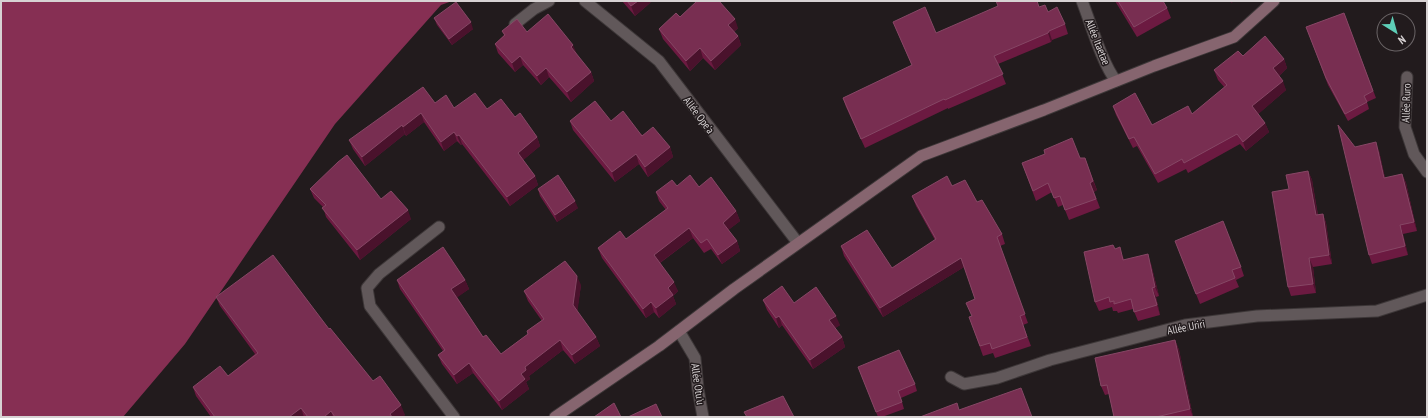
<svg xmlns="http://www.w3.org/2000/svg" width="1428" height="418" viewBox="0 0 1428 418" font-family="'PT Sans Narrow',sans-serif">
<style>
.forest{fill:#862f53}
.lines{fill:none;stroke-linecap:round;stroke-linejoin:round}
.minor-casing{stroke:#3d3738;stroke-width:13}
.secondary-casing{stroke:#3d3738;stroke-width:13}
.minor{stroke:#61585a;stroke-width:11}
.secondary{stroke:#86656f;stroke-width:11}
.wall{fill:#6c1a41}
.shaded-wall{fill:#4a122c}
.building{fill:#782e51;stroke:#864765}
.labels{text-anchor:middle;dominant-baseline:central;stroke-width:3;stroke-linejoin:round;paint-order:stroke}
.street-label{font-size:11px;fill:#d7d2d3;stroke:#221b1d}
</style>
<rect width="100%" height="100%" fill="#221b1d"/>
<polygon class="forest" points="1,1 452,1 441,5 335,124 185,344 123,417 1,417"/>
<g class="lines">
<g class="minor-casing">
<g id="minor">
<polyline points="585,1 659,61 798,243"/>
<path d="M1082,1C1091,24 1102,63 1116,81"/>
<polyline points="515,24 534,9 549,1"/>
<polyline points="1407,77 1405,127 1414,154 1427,172"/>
<polyline points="439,227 379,274 367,288 370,306 454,417"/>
<polyline points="679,331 695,358 698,389 703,417"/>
<polyline points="951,377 964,384 997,378 1050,360 1185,325 1257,316 1377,311 1427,295"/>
</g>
</g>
<g class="secondary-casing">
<polyline id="secondary" points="555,417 659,346 734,289 921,156 1044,110 1154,66 1234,37 1274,1"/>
</g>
<use href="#minor" class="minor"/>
<use href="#secondary" class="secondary"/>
</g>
<g class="wall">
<polygon points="622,1 651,1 650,3 635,16"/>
<polygon points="1115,1 1163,1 1167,8 1171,18 1137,37"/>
<polygon points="1039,7 1048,12 1065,24 1068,34 1052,40 1051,42 998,64 1006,84 948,109 948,108 865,148 846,107 843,98 912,66 893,22 936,33"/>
<polygon points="1344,13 1376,98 1367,102 1369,109 1348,121 1328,85 1306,27"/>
<polygon points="680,17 738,28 734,32 738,36 741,45 715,70 703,58 690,71 663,39 659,29"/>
<polygon points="434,18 473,29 452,45 437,25"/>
<polygon points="502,31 527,32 576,54 591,72 594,81 571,102 549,77 541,85 523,65 515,72 498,53 495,44 504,35"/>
<polygon points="1243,56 1284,59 1287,68 1279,76 1286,90 1258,114 1265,123 1269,132 1246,151 1240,144 1188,173 1186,169 1158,183 1137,146 1133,148 1116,115 1113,106 1152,125 1192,114 1225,88 1218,80 1214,70"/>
<polygon points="435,103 454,108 487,109 515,117 537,137 540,146 523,160 535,176 538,185 510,206 462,144 461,145 457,141 444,151 424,122 406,136 405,134 365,166 353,149 349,140"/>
<polygon points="570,121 611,121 670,147 673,157 648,177 639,164 615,182 573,130"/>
<polygon points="1355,147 1379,151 1385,178 1402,174 1406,183 1417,231 1403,234 1408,255 1372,264 1369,255"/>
<polygon points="1085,158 1097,190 1094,192 1100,208 1069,220 1063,205 1058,207 1052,192 1036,201 1022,163"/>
<polygon points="1308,171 1312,180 1318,215 1323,214 1326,223 1332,264 1313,267 1316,293 1291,296 1288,287 1289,189"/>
<polygon points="677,186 699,187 736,211 740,221 728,230 737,241 740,251 722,264 711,249 704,253 693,238 660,263 678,291 673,296 676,304 659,318 654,312 646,318 602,258 598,248 626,239 666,210 659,201 656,192"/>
<polygon points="952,186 977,202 1002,234 1005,244 1000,246 1028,323 1023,325 1031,346 995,358 993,353 983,356 969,317 972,316 975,299 964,267 883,317 844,256 841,246 892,268 935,240 916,206 912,196"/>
<polygon points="310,189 381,199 411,219 360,260 326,217 323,207 314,198"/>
<polygon points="538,189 578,208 557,222 540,196"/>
<polygon points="1175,241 1241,267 1244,276 1236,280 1239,287 1200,304"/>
<polygon points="1115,249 1123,257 1124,260 1151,264 1159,296 1156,297 1160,315 1138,321 1133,309 1118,313 1117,311 1113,311 1112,307 1099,311 1095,302"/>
<polygon points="397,280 465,280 469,289 457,297 483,337 501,354 528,334 527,331 542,321 528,301 524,291 581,285 577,311 596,337 600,346 575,364 563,350 529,376 530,379 526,382 529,389 502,410 473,373 457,384 442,364 438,355 443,351 400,289"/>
<polygon points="216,297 329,329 373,381 405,415 402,417 211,417 196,396 193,387 228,376 255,354 220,306"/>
<polygon points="763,300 794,303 840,325 835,328 842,337 845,347 813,369 782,325 779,328 767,310"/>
<polygon points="1175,340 1179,350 1193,417 1114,417 1109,394 1105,395 1101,386"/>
<polygon points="858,367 915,384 917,391 901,398 904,409 882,417 878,417"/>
</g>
<g class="shaded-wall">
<polygon points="638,1 651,1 650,3 635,16 631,6"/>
<polygon points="1231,1 1235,1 1231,3"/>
<polygon points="735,19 738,28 731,34 728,25"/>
<polygon points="471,22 473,29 452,45 449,39"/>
<polygon points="1049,31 1052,40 1051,42 1048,33"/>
<polygon points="738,36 741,45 715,70 711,61"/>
<polygon points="573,45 577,54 571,47"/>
<polygon points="700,48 703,58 690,71 686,61"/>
<polygon points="520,56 523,65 515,72 512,63"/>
<polygon points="1284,59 1287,68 1277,78 1273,68"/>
<polygon points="546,68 549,77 541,85 537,76"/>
<polygon points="591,72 594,81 571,102 567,92"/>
<polygon points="1283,81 1286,90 1256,116 1252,106"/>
<polygon points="421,113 424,122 406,136 403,127"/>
<polygon points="1265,123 1269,132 1246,151 1243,142"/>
<polygon points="402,125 405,134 365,166 362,157"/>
<polygon points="454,132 457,141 444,151 441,142"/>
<polygon points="459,135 462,144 461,145 457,136"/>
<polygon points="537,137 540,146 521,162 518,153"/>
<polygon points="1376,142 1379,151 1387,187 1384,178"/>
<polygon points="670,147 673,157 648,177 645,167"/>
<polygon points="636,154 639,164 615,182 612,172"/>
<polygon points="1308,171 1312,180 1319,224 1316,215"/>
<polygon points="1402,174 1406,183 1417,231 1414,222"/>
<polygon points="535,176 538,185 510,206 507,197"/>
<polygon points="1093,181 1097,190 1094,192 1090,183"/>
<polygon points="575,201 578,208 557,222 555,215"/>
<polygon points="408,210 411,219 360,260 357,250"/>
<polygon points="736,211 740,221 726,232 723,223"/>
<polygon points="1323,214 1326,223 1332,264 1329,255"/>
<polygon points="1400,225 1403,234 1408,255 1405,246"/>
<polygon points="689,228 693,238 658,264 654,255"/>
<polygon points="737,241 740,251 722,264 718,255"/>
<polygon points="1120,247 1123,257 1126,269 1123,260"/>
<polygon points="1148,254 1151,264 1159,296 1155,287"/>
<polygon points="961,258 964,267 883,317 880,308"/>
<polygon points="1309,258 1313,267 1316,293 1313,284"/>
<polygon points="577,276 581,285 577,315 573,305"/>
<polygon points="465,280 469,289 455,299 451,289"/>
<polygon points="674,282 678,291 673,296 676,304 659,318 656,308 668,288"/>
<polygon points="1152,288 1156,297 1160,315 1157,305"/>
<polygon points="651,302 654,312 646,318 643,309"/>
<polygon points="779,316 782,325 779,328 776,318"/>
<polygon points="836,316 840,325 833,330 829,320"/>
<polygon points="596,337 600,346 575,364 572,355"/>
<polygon points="842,337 845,347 813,369 810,360"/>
<polygon points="560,340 563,350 529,376 530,379 526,382 529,389 502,410 499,401 521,374 525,367"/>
<polygon points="1175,340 1179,350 1193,417 1190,409"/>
<polygon points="469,363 473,373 457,384 454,375"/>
<polygon points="401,405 405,415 402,417 391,417 390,414"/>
<polygon points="301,408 304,417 289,417"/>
<polygon points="331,411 333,417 324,417"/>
</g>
<g class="building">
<polygon points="627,1 638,1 631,6"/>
<polygon points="697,1 719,1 735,19 728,25 738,36 711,61 700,48 686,61 659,29 676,13 680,17"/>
<polygon points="996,1 1037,1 1039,7 1045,5 1048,12 1057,7 1065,24 1049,31 1048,33 994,56 1003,74 945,100 944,99 861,139 843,98 912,65 893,22 925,7 936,33 998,6"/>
<polygon points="1118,1 1163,1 1167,8 1134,27"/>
<polygon points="456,2 471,22 449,39 434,18"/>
<polygon points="1344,13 1373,91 1364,96 1367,102 1345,114 1326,78 1306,27"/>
<polygon points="548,14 573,45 571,47 591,72 567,92 546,68 537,76 520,56 512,63 495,44 505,35 502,31 517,19 527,32"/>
<polygon points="1265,36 1284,59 1273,68 1283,81 1252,106 1265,123 1243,142 1237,134 1184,163 1182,159 1155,174 1134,137 1129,139 1113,106 1135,93 1152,125 1188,106 1192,114 1227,85 1214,70 1238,51 1243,56"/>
<polygon points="423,87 435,103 446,95 454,108 475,93 487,109 501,99 515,117 520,113 537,137 518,153 535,176 507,197 459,135 457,136 454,132 441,142 421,113 403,127 402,125 362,157 349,140"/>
<polygon points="595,101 611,121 623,111 642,136 653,127 670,147 645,167 636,154 612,172 570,121"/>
<polygon points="1338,125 1355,147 1376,142 1384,178 1402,174 1414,222 1400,225 1405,246 1369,255"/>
<polygon points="1072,138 1080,158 1085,158 1093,181 1090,183 1096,199 1065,210 1060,196 1054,198 1048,183 1033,191 1022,163 1045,154 1044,150"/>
<polygon points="347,155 381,199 391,191 408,210 357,250 322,208 326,205 310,189 338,162"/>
<polygon points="1308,171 1316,215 1323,214 1329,255 1309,258 1313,284 1288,287 1272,192 1289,189 1286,175"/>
<polygon points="558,175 575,201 555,215 538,189"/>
<polygon points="690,175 699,187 711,177 736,211 723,223 737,241 718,255 707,239 701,243 689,228 654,255 674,282 668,288 673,295 656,308 651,302 643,309 598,248 620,231 626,239 668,208 656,192 672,180 677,186"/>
<polygon points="947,176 952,186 965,180 977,202 982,200 1002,234 997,237 1025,314 1020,316 1027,337 992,349 990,343 980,346 969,317 972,316 966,303 975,299 961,258 880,308 841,246 867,230 892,268 936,239 912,196"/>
<polygon points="1223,221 1241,267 1232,270 1235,278 1196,294 1175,241"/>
<polygon points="1113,245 1115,249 1120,247 1123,260 1148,254 1155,287 1152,288 1157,305 1134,312 1131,299 1114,304 1114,301 1110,302 1109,297 1095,302 1084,252"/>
<polygon points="443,247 465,280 451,289 483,337 486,335 501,354 528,334 527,331 544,319 524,291 565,261 577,276 573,305 596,337 572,355 560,340 525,367 526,370 521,374 525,379 499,401 469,363 454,375 438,355 445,350 397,280"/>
<polygon points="273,255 329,329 330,328 373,381 380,376 401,405 390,414 392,417 335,417 331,411 324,417 308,417 301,408 289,417 215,417 193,387 220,366 228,376 258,353 216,297"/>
<polygon points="782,286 794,303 816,287 836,316 829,320 842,337 810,360 779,316 776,318 763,300"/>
<polygon points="1175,340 1190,409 1156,417 1114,417 1107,385 1101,386 1095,358"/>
<polygon points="899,350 915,384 898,391 902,402 876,412 858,367"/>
<polygon points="1021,388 1032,417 920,417 957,403 959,410"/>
<polygon points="783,396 794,417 747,417 744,412"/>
<polygon points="614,403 621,417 594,417"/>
<polygon points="656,404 662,417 628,417"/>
</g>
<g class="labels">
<g class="street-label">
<text transform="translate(1098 42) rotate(68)">Allée Itaetae</text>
<text transform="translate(1406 103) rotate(-88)">Allée Ruro</text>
<text transform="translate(699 115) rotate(53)">Allée Ope'a</text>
<text transform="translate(1186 327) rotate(-11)">Allée Uriri</text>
<text transform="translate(698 384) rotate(82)">Allée Otu'u</text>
</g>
</g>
<rect width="1428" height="418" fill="none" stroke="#d7d2d3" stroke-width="4"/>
<g transform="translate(1396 32) rotate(143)"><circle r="19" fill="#221b1d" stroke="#6a6466"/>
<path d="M0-3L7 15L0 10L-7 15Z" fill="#5eceb7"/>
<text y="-6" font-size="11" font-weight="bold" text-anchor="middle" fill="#d7d2d3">N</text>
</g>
</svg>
